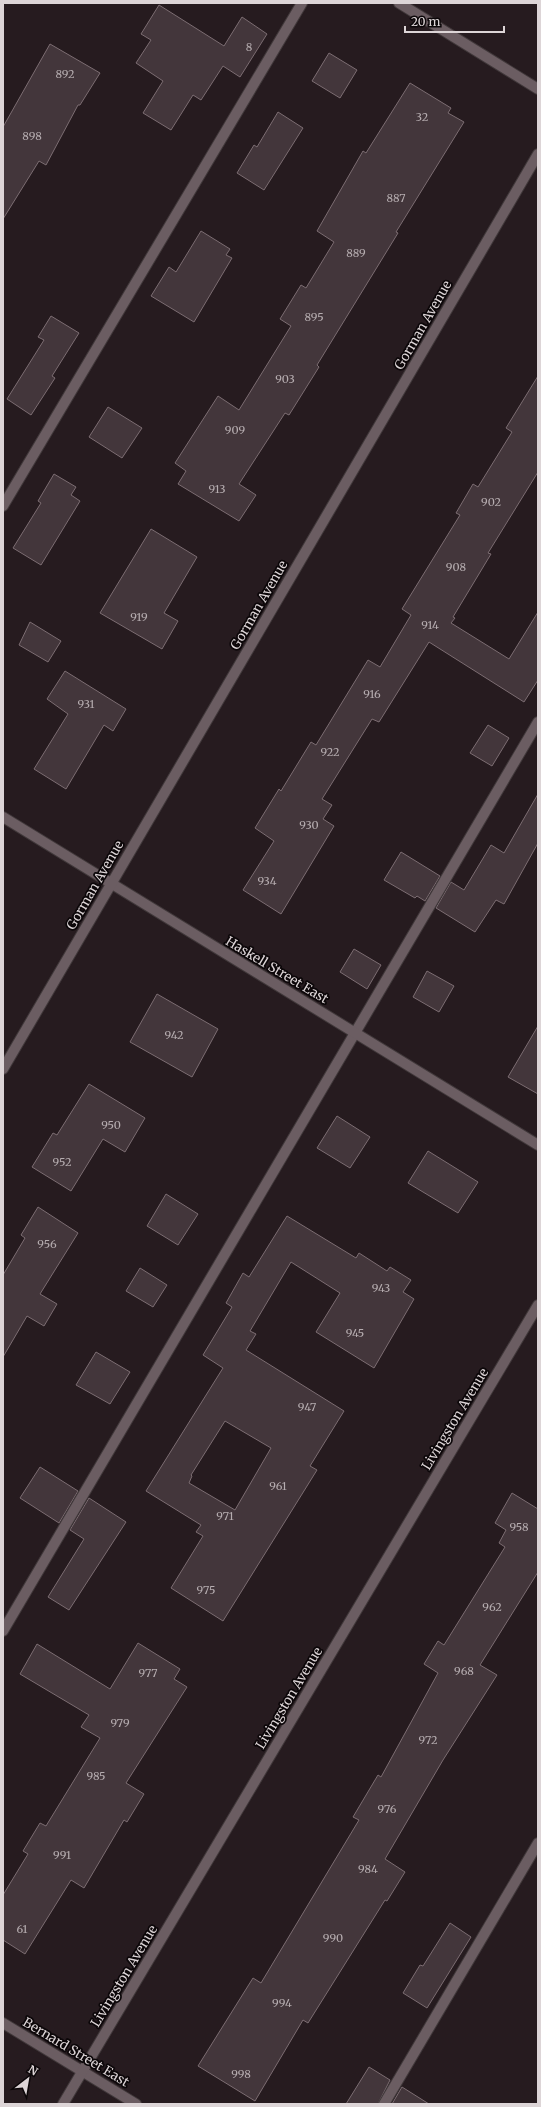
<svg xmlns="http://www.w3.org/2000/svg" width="541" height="2107" viewBox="0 0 541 2107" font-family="Merriweather,serif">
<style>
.building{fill:#43363b;stroke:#7c6d72;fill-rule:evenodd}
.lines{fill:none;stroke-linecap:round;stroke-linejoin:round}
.lane-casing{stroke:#40383a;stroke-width:12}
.street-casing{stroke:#40383a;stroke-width:12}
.secondary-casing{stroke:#40383a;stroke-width:12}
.lane{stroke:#6b5d62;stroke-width:10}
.street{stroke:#6b5d62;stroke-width:10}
.secondary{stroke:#6b5d62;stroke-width:10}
.labels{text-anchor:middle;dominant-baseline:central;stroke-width:3.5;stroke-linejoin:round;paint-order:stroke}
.number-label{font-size:11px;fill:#b6adb0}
.street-label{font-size:13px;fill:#ddd5d7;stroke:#0c0709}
</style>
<rect width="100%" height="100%" fill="#261b1f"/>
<g class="building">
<polygon points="159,5 224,46 242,17 267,34 240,77 223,66 201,100 193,95 171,130 143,113 163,81 136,63 151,40 141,34"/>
<polygon points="50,44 100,73 80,105 78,105 46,165 39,161 3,219 3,127"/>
<polygon points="329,53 357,70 340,98 312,81"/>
<polygon points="410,83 451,108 448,113 464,122 396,232 398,233 317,365 319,367 289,415 285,413 239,484 256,495 239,521 178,484 186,471 175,463 218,396 239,410 291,326 280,319 301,285 306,288 334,242 317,231 363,151 366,153"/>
<polygon points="278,112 303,128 264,190 237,173 254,145 257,147"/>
<polygon points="201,231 230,249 226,255 232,258 194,322 151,296 169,267 176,272"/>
<polygon points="51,316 79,333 52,376 55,378 31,415 7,399 44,340 38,337"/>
<polygon points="538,376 538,472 488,553 491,554 453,617 455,618 451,623 509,659 538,612 538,680 524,702 429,642 379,722 372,719 322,799 332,805 323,819 334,826 281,914 243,890 274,841 255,828 279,789 281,791 311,742 316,745 368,660 380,667 411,615 402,609 460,515 456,513 473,484 478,487 512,432 506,428"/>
<polygon points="108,407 142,428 122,458 89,437"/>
<polygon points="54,474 76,487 71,495 80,501 41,565 13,548 41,503 38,501"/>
<polygon points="151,529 197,557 164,613 178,621 162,649 100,613"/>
<polygon points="30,622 61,641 48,662 19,645"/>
<polygon points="65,671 126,709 113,731 104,725 66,789 34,769 68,714 47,699"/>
<polygon points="488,725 509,738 492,766 470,753"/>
<polygon points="538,794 538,843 504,904 496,900 475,932 436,908 451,882 464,890 491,845 504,853"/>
<polygon points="401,852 440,876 425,901 417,896 415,898 384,880"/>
<polygon points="354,949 381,965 367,989 340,972"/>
<polygon points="427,971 454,986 439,1012 413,997"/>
<polygon points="157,994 218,1029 192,1077 130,1042"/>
<polygon points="538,1026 538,1094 508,1077"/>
<polygon points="89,1084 145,1118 125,1152 103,1139 71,1191 32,1167 53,1133 57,1135"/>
<polygon points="337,1116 370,1137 350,1168 317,1148"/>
<polygon points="428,1151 478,1182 458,1213 408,1183"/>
<polygon points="166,1194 198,1214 178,1245 147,1226"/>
<polygon points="38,1207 78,1233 40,1294 57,1304 44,1326 27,1316 3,1357 3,1275 25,1238 21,1235"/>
<path d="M287,1216L356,1258L359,1253L387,1271L390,1267L411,1280L403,1292L414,1299L374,1368L316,1332L340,1293L291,1262L250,1331L256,1334L246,1350L344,1411L310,1466L317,1470L223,1621L171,1588L203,1536L196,1532L201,1525L146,1491L223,1368L203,1355L232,1307L226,1303L243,1273L249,1277ZM225,1421L271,1448L235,1510L189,1483L192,1476L191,1475Z"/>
<polygon points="140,1268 167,1285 153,1307 126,1291"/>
<polygon points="96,1352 130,1372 110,1404 76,1385"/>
<polygon points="40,1467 78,1491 59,1523 20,1498"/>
<polygon points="512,1493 538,1509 538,1572 480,1665 497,1675 443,1760 385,1859 405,1872 387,1901 385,1900 308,2023 303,2020 255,2101 198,2066 253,1978 261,1983 359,1820 353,1817 378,1775 381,1777 438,1673 424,1664 438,1641 444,1645 505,1547 499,1543 506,1530 495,1523"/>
<polygon points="89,1498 126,1522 69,1610 48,1597 84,1539 70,1530"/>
<polygon points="138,1643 180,1669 174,1679 187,1687 126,1783 144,1794 127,1822 124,1820 84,1888 71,1880 25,1954 3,1940 3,1895 28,1854 23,1851 40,1823 46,1826 100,1738 81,1727 89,1715 20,1674 37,1644 110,1689"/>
<polygon points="450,1923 471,1937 427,2008 403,1993 420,1965 423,1966"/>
<polygon points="369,2067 390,2080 378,2104 346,2104"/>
<polygon points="402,2087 429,2104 392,2104"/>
</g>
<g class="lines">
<g class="lane-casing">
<g id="lane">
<polyline points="3,506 302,3"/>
<polyline points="3,1631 538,722"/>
<polyline points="384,2104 538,1843"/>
</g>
</g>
<g class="street-casing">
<g id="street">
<polyline points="3,817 538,1145"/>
<polyline points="3,1069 538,154"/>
<polyline points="3,2023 136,2104"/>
<polyline points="63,2104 538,1305"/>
</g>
</g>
<g class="secondary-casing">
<polyline id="secondary" points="399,3 538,89"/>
</g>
<use href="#lane" class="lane"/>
<use href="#street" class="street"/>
<use href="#secondary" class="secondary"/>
</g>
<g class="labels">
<g class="number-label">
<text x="249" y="47">8</text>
<text x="65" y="74">892</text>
<text x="422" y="117">32</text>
<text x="32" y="136">898</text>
<text x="396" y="198">887</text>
<text x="356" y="253">889</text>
<text x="314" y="317">895</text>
<text x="285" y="379">903</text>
<text x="235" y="430">909</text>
<text x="217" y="489">913</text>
<text x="491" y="502">902</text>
<text x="456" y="567">908</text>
<text x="139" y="617">919</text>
<text x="430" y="625">914</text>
<text x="372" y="694">916</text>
<text x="86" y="704">931</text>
<text x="330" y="752">922</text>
<text x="309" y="825">930</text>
<text x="267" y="881">934</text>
<text x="174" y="1035">942</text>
<text x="111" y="1125">950</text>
<text x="62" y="1162">952</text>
<text x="47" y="1244">956</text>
<text x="381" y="1288">943</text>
<text x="355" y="1333">945</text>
<text x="307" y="1407">947</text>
<text x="278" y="1486">961</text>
<text x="225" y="1516">971</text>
<text x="519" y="1527">958</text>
<text x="206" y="1590">975</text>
<text x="492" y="1607">962</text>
<text x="464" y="1671">968</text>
<text x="148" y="1673">977</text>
<text x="120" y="1723">979</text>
<text x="428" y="1740">972</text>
<text x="96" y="1776">985</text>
<text x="387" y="1809">976</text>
<text x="62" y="1855">991</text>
<text x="368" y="1869">984</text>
<text x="22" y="1929">61</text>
<text x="333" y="1938">990</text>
<text x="282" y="2003">994</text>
<text x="241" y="2074">998</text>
</g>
<g class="street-label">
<text transform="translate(423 325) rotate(-60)">Gorman Avenue</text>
<text transform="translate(259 605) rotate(-60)">Gorman Avenue</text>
<text transform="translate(95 885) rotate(-60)">Gorman Avenue</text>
<text transform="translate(277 970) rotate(31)">Haskell Street East</text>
<text transform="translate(455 1419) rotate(-59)">Livingston Avenue</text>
<text transform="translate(289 1698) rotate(-59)">Livingston Avenue</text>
<text transform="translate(124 1976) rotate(-59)">Livingston Avenue</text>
<text transform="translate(76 2052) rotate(31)">Bernard Street East</text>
</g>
</g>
<rect width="541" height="2107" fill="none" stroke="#ddd5d7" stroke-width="8"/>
<g transform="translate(28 2079) rotate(31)" stroke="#0c0709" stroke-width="3" paint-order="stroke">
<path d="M0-3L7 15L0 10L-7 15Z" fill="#ddd5d7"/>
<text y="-6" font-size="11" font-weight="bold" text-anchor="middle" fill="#ddd5d7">N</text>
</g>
<path d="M405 26v6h99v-6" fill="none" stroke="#ddd5d7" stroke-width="2"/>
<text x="411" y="26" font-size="12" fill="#ddd5d7" stroke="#0c0709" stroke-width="3" paint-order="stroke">20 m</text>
</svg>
